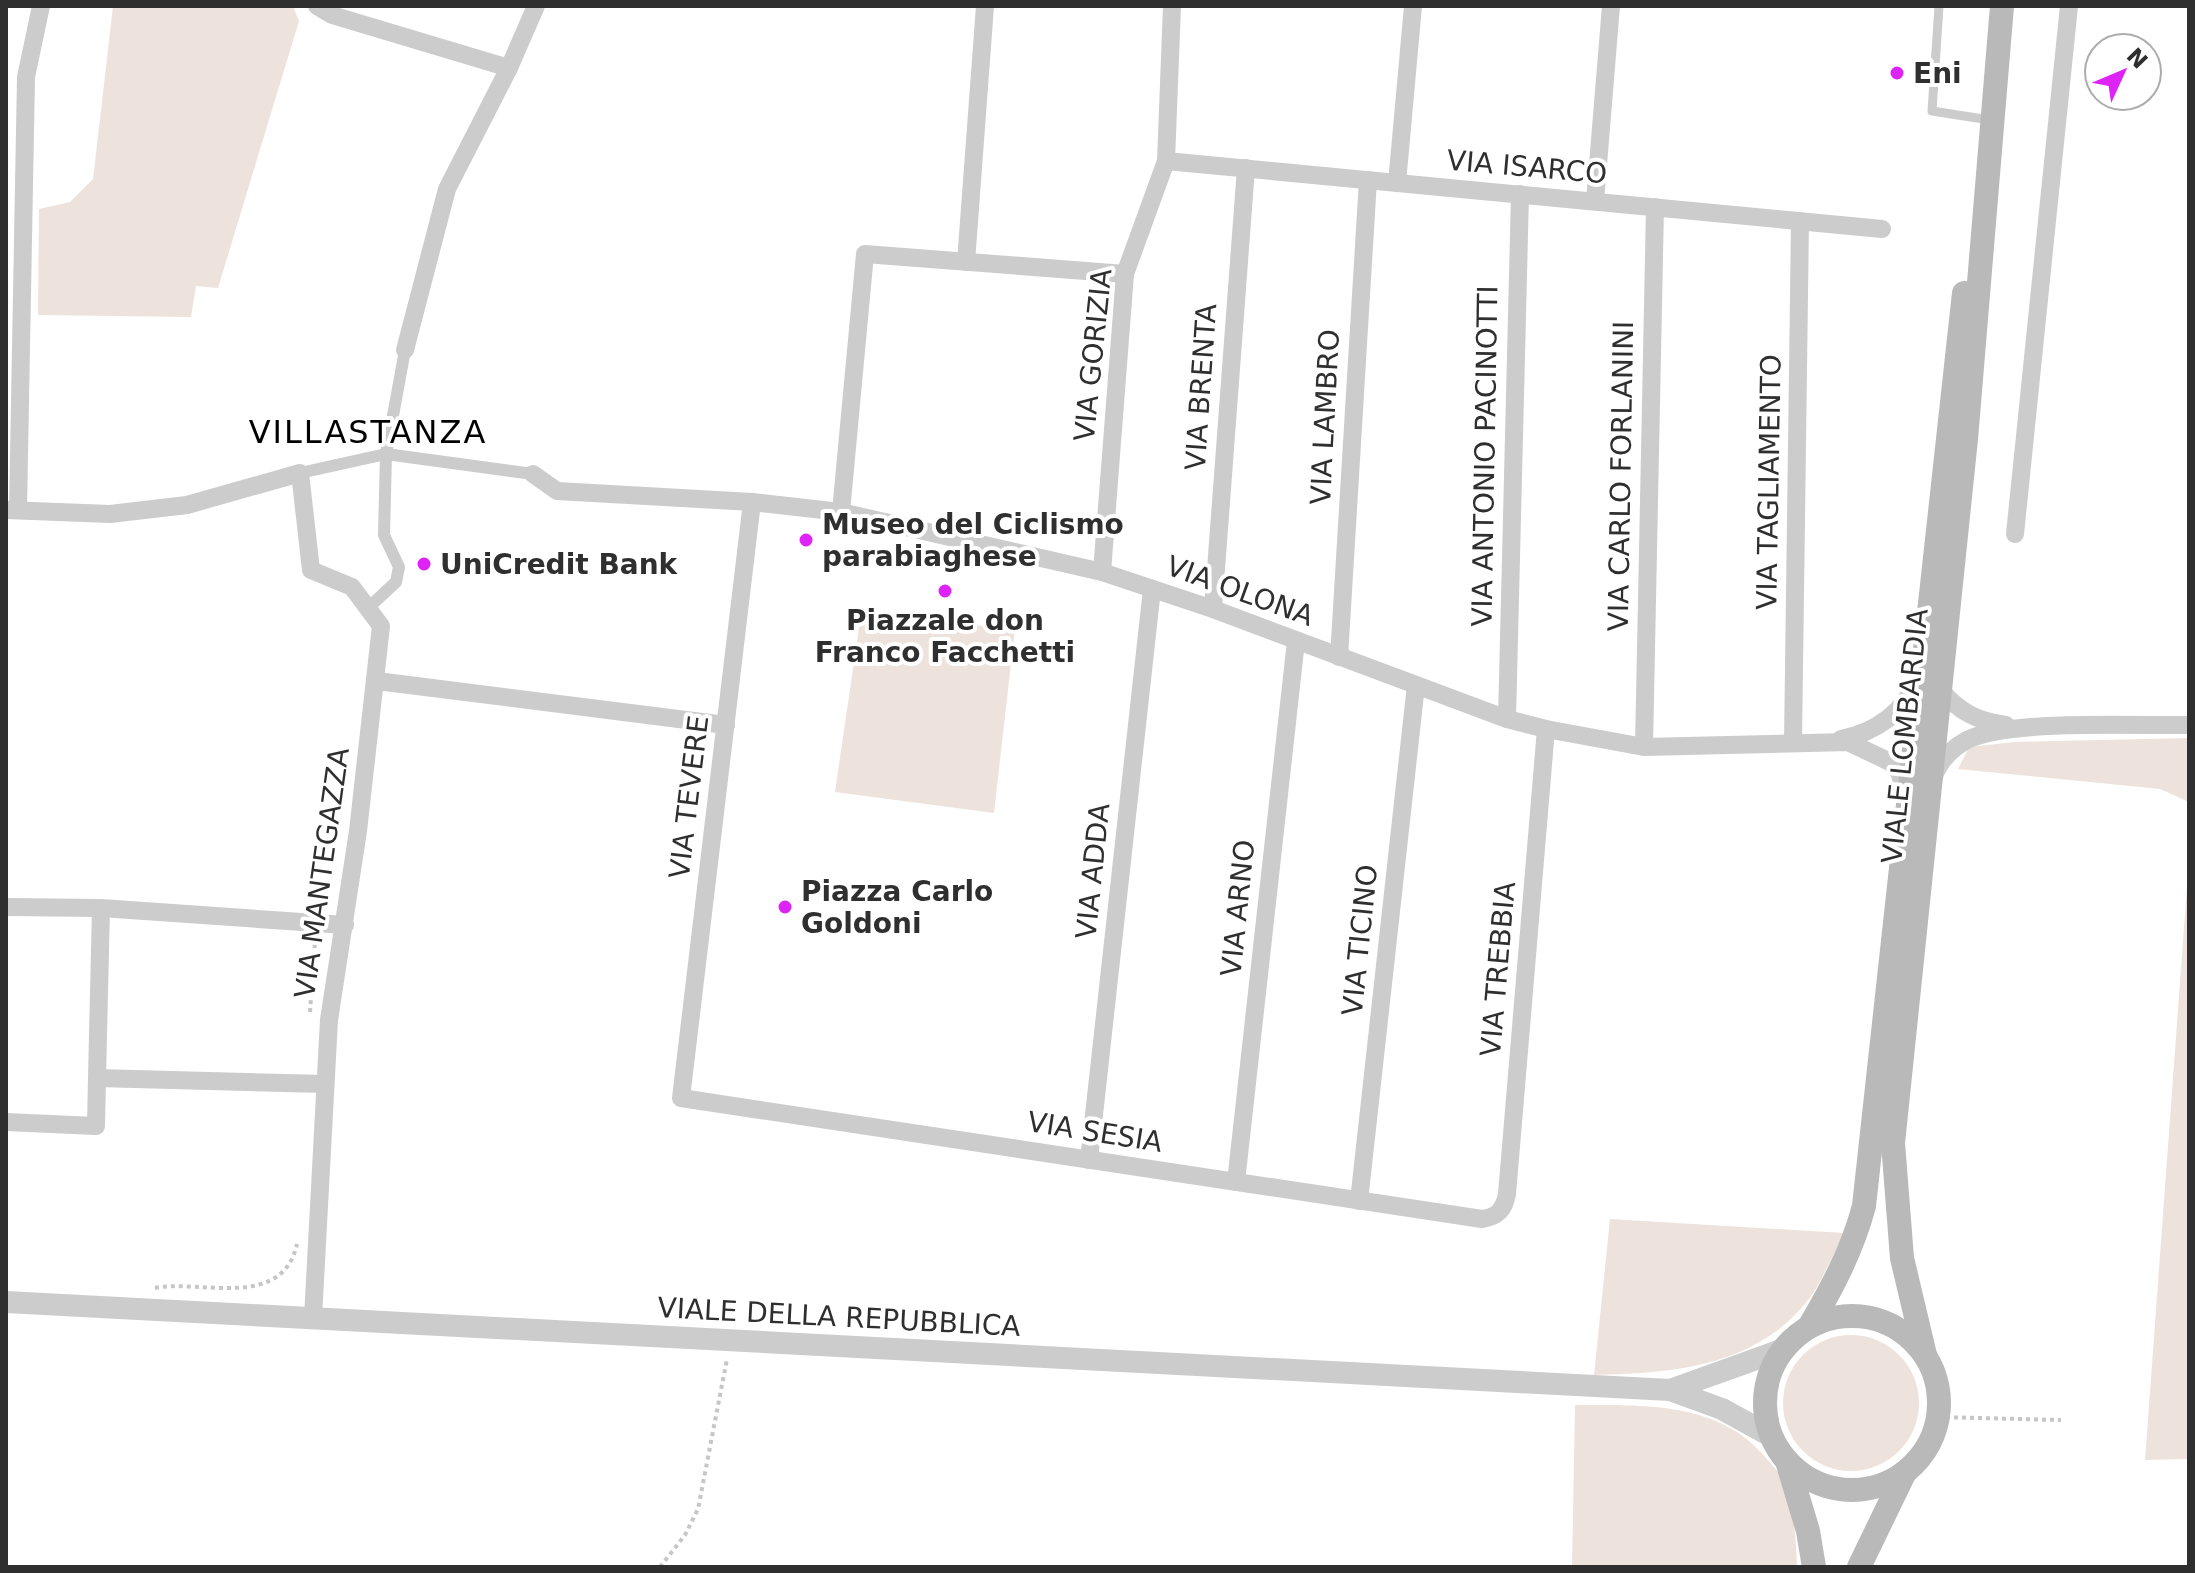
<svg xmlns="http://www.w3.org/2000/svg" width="2195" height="1573" viewBox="0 0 2195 1573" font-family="'DejaVu Sans',sans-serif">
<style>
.green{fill:#eee3dc}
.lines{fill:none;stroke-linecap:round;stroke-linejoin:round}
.path{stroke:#c6c6c6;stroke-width:4;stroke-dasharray:4 4;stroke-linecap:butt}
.service{stroke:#ccc;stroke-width:9}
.pedestrian{stroke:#ccc;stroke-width:12}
.minor{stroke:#ccc;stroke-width:18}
.tertiary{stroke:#ccc;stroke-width:22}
.secondary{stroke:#b9b9b9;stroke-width:24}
.poi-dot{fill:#dd23f5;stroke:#fff;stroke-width:3}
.labels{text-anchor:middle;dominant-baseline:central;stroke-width:8;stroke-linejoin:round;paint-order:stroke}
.poi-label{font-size:28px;font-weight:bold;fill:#2f2f2f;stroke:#fff;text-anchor:start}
.street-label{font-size:28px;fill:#2f2f2f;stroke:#fff}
.quarter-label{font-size:32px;letter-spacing:2px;fill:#000;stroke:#fff}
</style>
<rect width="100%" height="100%" fill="#fff"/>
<g class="green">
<polygon points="113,6 293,6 299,21 218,288 196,286 191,317 38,315 39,209 70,202 93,179"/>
<polygon points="861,614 1015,629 994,813 835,792"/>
<polygon points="2189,738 2189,802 2160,789 1958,769 1969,747 2015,742"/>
<polygon points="2189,859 2189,1459 2145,1460"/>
<path d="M1610,1219L1845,1233C1833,1254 1823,1280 1809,1299C1756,1367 1674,1373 1594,1375Z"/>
<circle cx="1851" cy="1403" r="68"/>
<path d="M1575,1405C1641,1405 1719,1401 1765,1457C1771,1464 1780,1473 1784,1481C1794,1507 1796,1539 1797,1567H1572Z"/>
</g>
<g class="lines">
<g class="path">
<polyline points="310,1012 315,941"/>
<path d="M155,1288C201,1279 282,1311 297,1244"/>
<polyline points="1938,1417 2061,1420"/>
<polyline points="660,1567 685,1535 698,1509 727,1359"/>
</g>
<polyline class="service" points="1939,6 1932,111 1990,120"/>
<g class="pedestrian">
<polyline points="300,473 386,454 533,474"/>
<polyline points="368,608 396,582 399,567 384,535 386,454 405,350"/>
</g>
<g class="minor">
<polyline points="317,6 332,15 509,68"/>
<polyline points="1166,161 1882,229"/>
<polyline points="1397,183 1413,6"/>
<polyline points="1595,201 1611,6"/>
<polyline points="966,262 985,6"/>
<polyline points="405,350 447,189 509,68 536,6"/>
<polyline points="533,474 557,491 752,502 841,512 1102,572 1213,609 1507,719 1546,729 1644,747 1848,742 1890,762 1899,772 1906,795"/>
<path d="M752,502L681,1098L1482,1219C1497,1217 1504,1210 1507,1194L1546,729"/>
<polyline points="6,510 110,514 187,505 300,473 311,570 352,587 381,626 358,831 329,1020 313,1318"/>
<polyline points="18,510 26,77 41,6"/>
<polyline points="841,512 865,254 1125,274"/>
<polyline points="2015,534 2069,6"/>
<polyline points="1102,572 1125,274 1166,161 1172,6"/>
<polyline points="1213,609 1246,168"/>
<polyline points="1339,657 1368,180"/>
<polyline points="377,681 726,725"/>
<path d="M1940,689C1959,712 1977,721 2006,725"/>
<polyline points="1507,719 1520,194"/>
<path d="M1841,739C1877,732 1903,713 1918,679"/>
<polyline points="1793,743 1800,221"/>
<polyline points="1644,747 1655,207"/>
<path d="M1934,776C1940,761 1952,748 1967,740C2010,719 2137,726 2189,725"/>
<polyline points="6,907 101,908 345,925"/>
<polyline points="97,1078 101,908"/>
<polyline points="6,1122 96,1126 97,1078 325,1084"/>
<polyline points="1089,1160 1152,589"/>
<polyline points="1236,1182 1296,641"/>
<polyline points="1359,1201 1416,685"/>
</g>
<g class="tertiary">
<polyline points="6,1302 1670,1390 1722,1409 1771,1436"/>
<polyline points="1670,1390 1784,1349"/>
</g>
<g class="secondary">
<circle cx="1852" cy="1403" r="87"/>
<path d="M1809,1327C1832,1288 1852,1251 1864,1206L1964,293"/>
<polyline points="1925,1355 1902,1258 1893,1143 1966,439 2002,6"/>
<polyline points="1787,1461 1808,1531 1814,1567"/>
<polyline points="1859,1567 1904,1474"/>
</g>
</g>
<g class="poi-dot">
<circle cx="1897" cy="73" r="8"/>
<circle cx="806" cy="540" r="8"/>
<circle cx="424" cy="564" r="8"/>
<circle cx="945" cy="591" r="8"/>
<circle cx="785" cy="907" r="8"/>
</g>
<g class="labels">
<g class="poi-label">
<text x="1913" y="73">Eni</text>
<text x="822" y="524">Museo del Ciclismo<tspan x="822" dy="32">parabiaghese</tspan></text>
<text x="440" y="564">UniCredit Bank</text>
<text x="945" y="620" text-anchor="middle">Piazzale don<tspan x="945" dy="32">Franco Facchetti</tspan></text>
<text x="801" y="891">Piazza Carlo<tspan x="801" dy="32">Goldoni</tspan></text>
</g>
<g class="street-label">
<text transform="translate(1527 167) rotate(5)">VIA ISARCO</text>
<text transform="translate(1093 355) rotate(-84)">VIA GORIZIA</text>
<text transform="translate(1201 387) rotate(-86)">VIA BRENTA</text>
<text transform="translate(1325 417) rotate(-87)">VIA LAMBRO</text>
<text transform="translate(1485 456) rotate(-89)">VIA ANTONIO PACINOTTI</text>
<text transform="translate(1621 476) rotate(-89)">VIA CARLO FORLANINI</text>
<text transform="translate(1769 482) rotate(-89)">VIA TAGLIAMENTO</text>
<text transform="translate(1240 591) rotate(20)">VIA OLONA</text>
<text transform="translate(1905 736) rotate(-84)">VIALE LOMBARDIA</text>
<text transform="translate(689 797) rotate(-83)">VIA TEVERE</text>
<text transform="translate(1093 871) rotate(-84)">VIA ADDA</text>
<text transform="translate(322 873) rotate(-82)">VIA MANTEGAZZA</text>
<text transform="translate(1238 908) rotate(-84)">VIA ARNO</text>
<text transform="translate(1360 940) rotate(-84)">VIA TICINO</text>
<text transform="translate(1498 969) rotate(-85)">VIA TREBBIA</text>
<text transform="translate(1095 1132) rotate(9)">VIA SESIA</text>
<text transform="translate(839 1317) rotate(3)">VIALE DELLA REPUBBLICA</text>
</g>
<g class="quarter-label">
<text x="368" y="432">VILLASTANZA</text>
</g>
</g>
<rect width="2195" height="1573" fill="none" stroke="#2f2f2f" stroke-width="16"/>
<g transform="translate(2123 72) rotate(46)"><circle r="38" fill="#ffffff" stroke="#acacac" stroke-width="2"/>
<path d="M0-6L14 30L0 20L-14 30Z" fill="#dd23f5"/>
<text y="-12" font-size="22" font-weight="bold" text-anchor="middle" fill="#2f2f2f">N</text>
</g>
</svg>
